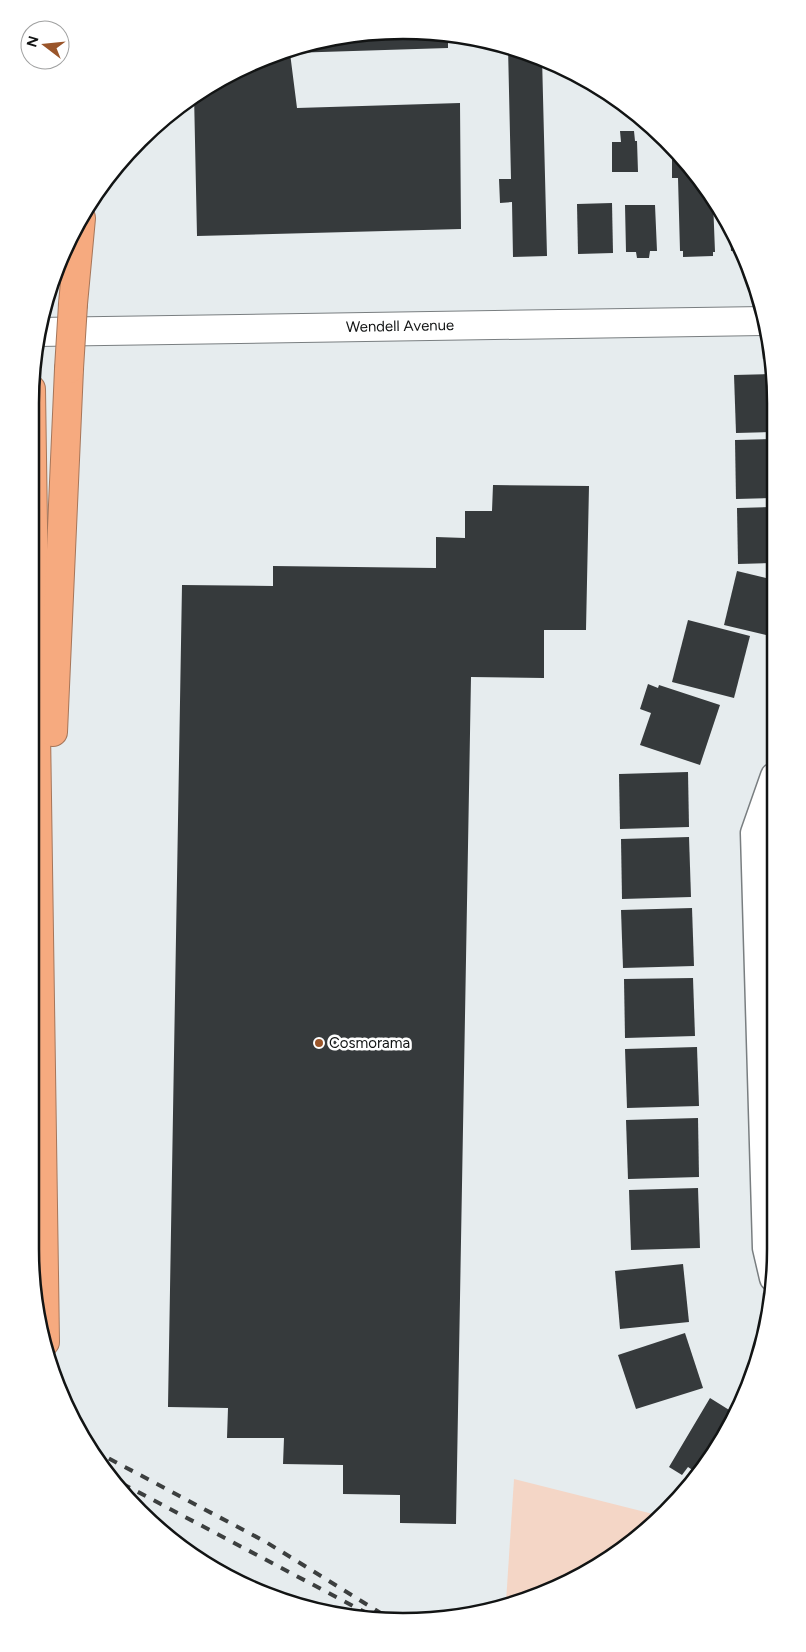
<svg xmlns="http://www.w3.org/2000/svg" width="806" height="1652" viewBox="0 0 806 1652" font-family="Figtree,sans-serif">
<style>
.green{fill:#f4d6c6}
.building{fill:#363a3c}
.lines{fill:none;stroke-linecap:round;stroke-linejoin:round}
.minor-casing{stroke:#797e80;stroke-width:29}
.tertiary-casing{stroke:#797e80;stroke-width:30}
.motorway-casing{stroke:#a6765a;stroke-width:30}
.minor{stroke:#fff;stroke-width:26}
.tertiary{stroke:#fff;stroke-width:28}
.motorway{stroke:#f6aa7f;stroke-width:28}
.rail{stroke:#3c3f3f;stroke-width:4;stroke-dasharray:9 9;stroke-linecap:butt}
.motorway-bridge-casing{stroke:#a6765a;stroke-width:30;stroke-linecap:butt}
.motorway-bridge{stroke:#f6aa7f;stroke-width:28}
.poi-dot{fill:#9a552a;stroke:#fff;stroke-width:2}
.labels{text-anchor:middle;dominant-baseline:central;stroke-width:5;stroke-linejoin:round;paint-order:stroke}
.street-label{font-size:15px;fill:#121414;stroke:#fff}
.poi-label{font-size:15px;fill:#121414;stroke:#fff;text-anchor:start}
.rim{fill:none;stroke:#121414;stroke-width:2.5}
</style>
<rect width="100%" height="100%" fill="#e6ecee"/>
<polygon class="green" points="514,1479 661,1516 630,1545 568,1583 506,1602"/>
<g class="building">
<polygon points="403,30 448,34 448,48 290,53 297,108 460,103 461,229 197,236 194,94 261,58 331,37"/>
<polygon points="508,47 542,57 547,256 513,257 512,202 500,203 499,179 511,179"/>
<polygon points="620,131 634,131 635,141 637,141 638,172 612,172 612,142 621,142"/>
<polygon points="672,149 699,176 713,200 715,252 713,252 713,256 683,257 683,251 680,251 678,178 672,178"/>
<polygon points="612,203 613,253 578,254 577,204"/>
<polygon points="625,205 655,205 657,251 650,251 649,258 637,258 636,252 626,252"/>
<polygon points="730,230 742,250 731,251"/>
<polygon points="773,374 773,432 736,433 734,375"/>
<polygon points="773,439 773,498 736,499 735,440"/>
<polygon points="493,485 589,486 586,630 544,630 544,678 471,677 456,1524 400,1523 400,1495 343,1494 343,1465 283,1464 284,1438 227,1438 228,1408 168,1407 182,585 273,586 273,566 436,568 436,537 465,538 465,511 492,511"/>
<polygon points="773,507 774,563 738,564 737,508"/>
<polygon points="737,571 774,580 774,637 724,625"/>
<polygon points="688,620 750,636 734,698 672,682"/>
<polygon points="648,684 658,688 659,685 720,705 700,765 640,745 651,713 640,709"/>
<polygon points="688,772 689,827 620,829 619,774"/>
<polygon points="689,837 691,897 622,899 621,839"/>
<polygon points="692,908 694,966 623,968 621,910"/>
<polygon points="693,978 695,1036 625,1038 624,979"/>
<polygon points="697,1047 699,1106 627,1108 625,1049"/>
<polygon points="698,1118 699,1177 628,1179 626,1120"/>
<polygon points="698,1188 700,1248 631,1250 629,1190"/>
<polygon points="683,1264 689,1322 620,1329 615,1271"/>
<polygon points="685,1333 703,1388 636,1409 618,1355"/>
<polygon points="710,1398 734,1413 697,1473 688,1467 682,1475 669,1467"/>
</g>
<g class="lines">
<g class="minor-casing">
<polyline id="minor" points="773,1278 766,1248 754,833 774,776"/>
</g>
<g class="tertiary-casing">
<polyline id="tertiary" points="37,332 764,321"/>
</g>
<g class="motorway-casing">
<g id="motorway">
<polyline points="73,304 81,218"/>
<polyline points="31,389 45,1342"/>
<polyline points="53,732 69,369"/>
</g>
</g>
<use href="#minor" class="minor"/>
<use href="#tertiary" class="tertiary"/>
<use href="#motorway" class="motorway"/>
<g class="rail">
<polyline points="93,1450 266,1542 387,1617"/>
<polyline points="106,1475 372,1616"/>
</g>
<g class="motorway-bridge-casing">
<polyline id="motorway-bridge" points="69,369 73,304"/>
</g>
<use href="#motorway-bridge" class="motorway-bridge"/>
</g>
<circle class="poi-dot" cx="319" cy="1043" r="5"/>
<g class="labels">
<g class="street-label">
<text transform="translate(400 326) rotate(-1)">Wendell Avenue</text>
</g>
<g class="poi-label">
<text x="329" y="1043">Cosmorama</text>
</g>
</g>
<path d="M0 0H806V1652H0ZM403 39H403A364 364 0 0 1 767 403V1249A364 364 0 0 1 403 1613H403A364 364 0 0 1 39 1249V403A364 364 0 0 1 403 39Z" fill="#fff" fill-rule="evenodd"/>
<path class="rim" d="M403 39H403A364 364 0 0 1 767 403V1249A364 364 0 0 1 403 1613H403A364 364 0 0 1 39 1249V403A364 364 0 0 1 403 39Z"/>
<g transform="translate(45 45) rotate(286)"><circle r="24" fill="#ffffff" stroke="#a0a1a1"/>
<path d="M0-4L9 19L0 12L-9 19Z" fill="#9a552a"/>
<text y="-8" font-size="14" font-weight="bold" text-anchor="middle" fill="#121414">N</text>
</g>
</svg>
